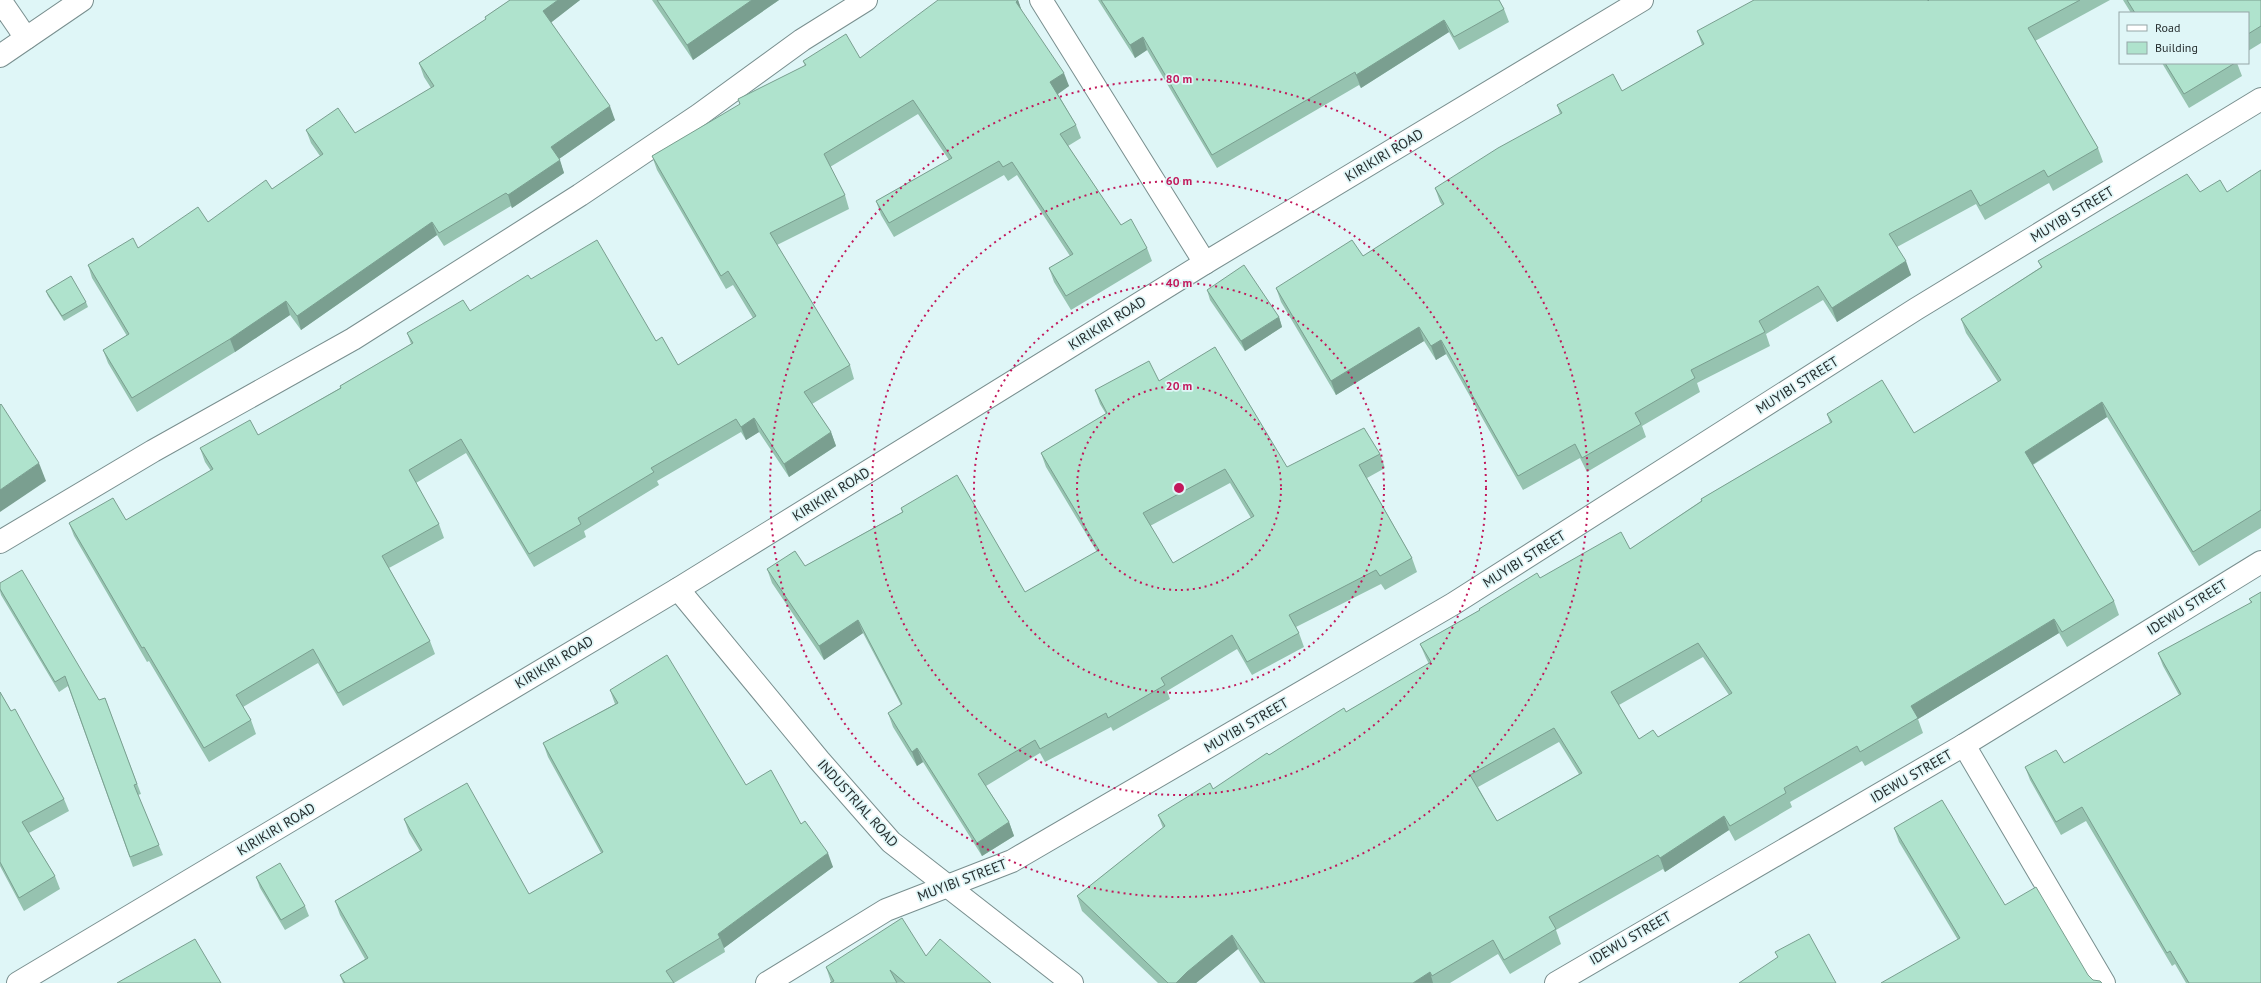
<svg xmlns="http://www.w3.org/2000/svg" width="2261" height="983" viewBox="0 0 2261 983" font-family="'PT Sans',sans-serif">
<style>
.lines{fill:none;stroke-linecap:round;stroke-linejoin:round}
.street-casing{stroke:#798f8f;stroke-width:24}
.secondary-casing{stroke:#798f8f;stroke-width:24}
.street{stroke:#fff;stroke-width:22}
.secondary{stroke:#fff;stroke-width:22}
.wall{fill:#96c3b0;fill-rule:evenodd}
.shaded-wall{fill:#7a9f90}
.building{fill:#afe3cd;stroke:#7a9f90;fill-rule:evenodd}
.ring{fill:none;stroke:#c2185b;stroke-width:2;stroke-dasharray:2 4}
.labels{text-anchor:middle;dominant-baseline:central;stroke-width:3.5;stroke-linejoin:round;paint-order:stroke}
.street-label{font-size:14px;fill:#262e2f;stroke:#dff6f7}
.centre{fill:#c2185b;stroke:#dff6f7;stroke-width:2}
.ring-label{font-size:12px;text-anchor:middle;font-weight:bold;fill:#c2185b;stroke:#dff6f7;stroke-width:3.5;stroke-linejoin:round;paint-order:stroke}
</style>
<rect width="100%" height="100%" fill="#dff6f7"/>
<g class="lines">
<g class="street-casing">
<g id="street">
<polyline points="0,0 26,38"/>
<polyline points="1041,0 1205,263"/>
<polyline points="0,56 82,0"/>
<polyline points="0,542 153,451 353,339 580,195 699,115 802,40 866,0"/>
<polyline points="678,589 819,760 891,842 1072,983"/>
<polyline points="1964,745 2104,983"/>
<polyline points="767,983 886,910 1012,861 1453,604 1916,309 2261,99"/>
<polyline points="1556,983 1964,745 2261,562"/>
</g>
</g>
<g class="secondary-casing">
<polyline id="secondary" points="18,983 678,589 1205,263 1642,0"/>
</g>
<use href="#street" class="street"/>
<use href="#secondary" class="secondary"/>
</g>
<g class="wall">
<polygon points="510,0 580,0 551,22 615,120 559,159 564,173 512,208 511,206 444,246 437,235 301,330 290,315 235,352 137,412 108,363 103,350 127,336 92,278 88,265 138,248 208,222 272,189 320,156 311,143 306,130 355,133 431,88 424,77 419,63 486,19 485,17"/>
<polygon points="652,0 779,0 693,60"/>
<polygon points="1018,0 1021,10 1069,86 1058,94 1076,125 1081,138 1068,146 1121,225 1147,248 1152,261 1071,310 1054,282 1049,268 1070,256 1017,175 1008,181 1004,175 894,237 881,215 876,201 949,160 918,114 830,167 845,195 849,209 777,245 850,365 854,379 812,404 831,432 836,446 789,477 759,432 746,440 741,432 657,481 659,485 584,531 586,537 534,567 466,453 416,483 439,524 444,538 389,568 430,641 435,654 343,706 318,663 243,707 251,720 256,734 209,762 149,661 147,662 74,536 69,523 126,520 211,471 205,462 200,448 258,435 340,388 340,386 411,344 407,333 470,311 531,279 656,341 678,365 753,318 733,285 726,289 657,170 652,156 740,105 738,99 805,66 803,61 860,58"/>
<polygon points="1098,0 1499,0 1504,9 1509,22 1459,50 1449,32 1361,88 1359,85 1217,168 1147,50 1135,58"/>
<polygon points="1929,0 2110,0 2035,41 2098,148 2103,162 2053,191 2049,183 1985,220 1976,204 1897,247 1911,275 1837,322 1823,300 1766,334 1770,346 1697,383 1700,392 1642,426 1646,437 1587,472 1580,458 1523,490 1446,354 1436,360 1424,341 1336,395 1281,302 1276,288 1363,256 1442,205 1440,202 1435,188 1560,114 1557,105 1622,91 1702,45 1697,31"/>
<polygon points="2123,0 2261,0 2261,43 2248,51 2248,13 2131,13"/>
<polygon points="2162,63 2237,63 2242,76 2189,108"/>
<path d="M2261,170V528L2199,566L2107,417L2033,465L2114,601L2119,615L2067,647L2059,633L1918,719L1923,733L1865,766L1862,761L1790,802L1792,807L1735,841L1729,830L1665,872L1663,869L1556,930L1561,944L1510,974L1498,954L1450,983H1260L1238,949L1196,983H1158L1082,911L1077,896L1163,828L1158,815L1213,789L1269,755L1346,712L1429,664L1426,658L1420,644L1480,610L1479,609L1540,578L1630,549L1701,501V499L1830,423L1827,414L1914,433L1998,382L1966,333L1961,319L2041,267L2038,261L2200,192H2227ZM1703,657L1729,695L1658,737L1639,739L1619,705ZM1559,742L1579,774L1497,821L1478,787Z"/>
<polygon points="1207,290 1279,317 1282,327 1245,351 1210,300"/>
<polygon points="46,291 86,302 88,307 64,321 48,296"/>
<path d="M1159,381L1287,467L1380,454L1385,468L1367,478L1412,558L1417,572L1385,590L1381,584L1296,627L1299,633L1304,647L1252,675L1237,649L1167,691L1170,699L1113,731L1111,727L1045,762L1040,753L986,786L1009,822L1014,836L982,856L923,762L917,766L893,727L888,713L901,705L863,633L824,660L772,583L767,569L805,566L902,512L901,508L1025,592L1097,552L1046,467L1041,453L1106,414L1100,404L1095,390ZM1230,483L1251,518L1173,563L1150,526Z"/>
<polygon points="0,583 99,700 105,698 141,794 138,795 163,855 133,867 68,686 59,692 1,595 0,591"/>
<polygon points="2261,592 2261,983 2186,983 2175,964 2172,966 2086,821 2061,835 2030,780 2025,767 2064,763 2179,695 2163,666 2158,653 2251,603 2249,599"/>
<polygon points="610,690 746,785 801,824 833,867 724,948 725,952 674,983 343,983 340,975 365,959 340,915 335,901 420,851 409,833 404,819 529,894 601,853 548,757 543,743 615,704"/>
<polygon points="0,692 11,711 64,799 69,811 29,833 55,876 60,889 24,911 0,866"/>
<polygon points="1894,828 2005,905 2093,980 1958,940 1899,842"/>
<polygon points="256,877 305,906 309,916 285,930 260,888"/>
<polygon points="926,956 991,983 830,983 831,982 826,967"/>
</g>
<g class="shaded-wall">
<polygon points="558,0 580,0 548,25 543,11"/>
<polygon points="752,0 779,0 693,60 687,45"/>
<polygon points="1018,0 1023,14 1016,2"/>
<polygon points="1444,20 1449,32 1361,88 1356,75"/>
<polygon points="1143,37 1147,50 1135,58 1130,45"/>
<polygon points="1064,73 1069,86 1055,96 1050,82"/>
<polygon points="610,106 615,120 556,161 551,147"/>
<polygon points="560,160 564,173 512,208 508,195"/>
<polygon points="432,222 437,235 301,330 297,316"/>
<polygon points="1906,261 1911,275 1837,322 1832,308"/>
<polygon points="286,301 290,315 235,352 230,339"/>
<polygon points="1279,317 1282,327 1245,351 1241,341"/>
<polygon points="1419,327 1424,341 1336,395 1331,381"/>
<polygon points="1441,340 1446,354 1436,360 1431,346"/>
<polygon points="2102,402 2107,417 2030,466 2025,452"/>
<polygon points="754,418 759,432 746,440 741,427"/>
<polygon points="831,432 836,446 789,477 784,464"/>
<polygon points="39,463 46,481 0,512 0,490"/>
<polygon points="2054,619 2059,633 1918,719 1911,706"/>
<polygon points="858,620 863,633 824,660 819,646"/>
<polygon points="917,748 923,762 917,766 912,752"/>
<polygon points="1724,816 1729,830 1665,872 1660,858"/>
<polygon points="1009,822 1014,836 982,856 977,843"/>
<polygon points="828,853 833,867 724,948 720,938 718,934"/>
<polygon points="1232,935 1238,949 1196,983 1176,983 1187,972"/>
<polygon points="1430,972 1433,983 1413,983"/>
</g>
<g class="building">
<polygon points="510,0 558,0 543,11 610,106 551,147 560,160 508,195 506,193 439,233 432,222 297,316 286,301 230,339 132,398 103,350 129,334 88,265 133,238 138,248 198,207 208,222 266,180 272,189 323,154 306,130 338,108 355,133 434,86 419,63 486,19 485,17"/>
<polygon points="657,0 752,0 687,45"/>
<polygon points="938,0 1018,0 1016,2 1064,73 1050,82 1076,125 1060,134 1121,225 1131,219 1147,248 1066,296 1049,268 1073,254 1012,162 1003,167 999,161 889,223 876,201 952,158 913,100 824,154 845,195 770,233 850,365 804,392 831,432 784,464 754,418 741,427 736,419 651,468 654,472 578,518 581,524 529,554 461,439 409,470 439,524 382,556 430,641 338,693 313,649 236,695 251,720 204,748 144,647 142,648 69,523 113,498 126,520 213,469 200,448 250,420 258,435 341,388 340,386 413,343 407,333 463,300 470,311 528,275 531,279 597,240 656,341 662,337 678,365 756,316 728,271 721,276 652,156 740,104 738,99 806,65 803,61 846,34 860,58"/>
<polygon points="1101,0 1499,0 1504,9 1454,37 1444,20 1356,75 1355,72 1212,155 1143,37 1130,45"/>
<polygon points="1754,0 1928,0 1928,1 1929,0 2080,0 2028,28 2098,148 2048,177 2044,170 1980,206 1971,190 1889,234 1906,261 1832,308 1818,286 1759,321 1765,332 1691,370 1695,378 1635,413 1641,424 1582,458 1575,444 1518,476 1441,340 1431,346 1419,327 1331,381 1276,288 1352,240 1363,256 1444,204 1435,188 1498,148 1562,113 1557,105 1613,74 1622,91 1704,44 1697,31"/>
<polygon points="2127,0 2261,0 2261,26 2248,34 2248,13 2135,13"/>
<polygon points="2165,63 2235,63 2184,94"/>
<path d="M2261,170V510L2193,552L2102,402L2025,452L2114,601L2062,632L2054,619L1911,706L1918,718L1860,752L1857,746L1784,788L1786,793L1730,826L1724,816L1660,858L1658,855L1549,917L1556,929L1504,960L1493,940L1432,976L1430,972L1413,983H1265L1232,935L1187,972L1176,983H1168L1077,896L1165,826L1158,815L1210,783L1213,789L1267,753L1269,755L1344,708L1346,712L1431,662L1420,644L1480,610L1479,609L1537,573L1540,578L1621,532L1630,549L1702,501L1701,499L1832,422L1827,414L1882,380L1914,433L2001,380L1961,319L2042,267L2038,261L2187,174L2200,192L2220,180L2227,192ZM1698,643L1732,693L1658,737L1653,730L1639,739L1611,692ZM1554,728L1582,773L1497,821L1470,775Z"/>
<polygon points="1244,265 1279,317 1241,341 1207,290"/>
<polygon points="71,276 86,302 62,316 46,291"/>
<path d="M1215,347L1287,467L1364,428L1380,454L1359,465L1412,558L1380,576L1376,570L1289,615L1299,633L1247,662L1232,635L1161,678L1165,685L1108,718L1106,713L1040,749L1035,740L978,774L1009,822L977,843L917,748L912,752L888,713L902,704L858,620L819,646L767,569L795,551L805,566L903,512L901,508L957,475L1025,592L1099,550L1041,453L1107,413L1095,390L1149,361L1159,381ZM1225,469L1254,516L1173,563L1143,513Z"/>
<polygon points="1,404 39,463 0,490 0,405"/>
<polygon points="22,570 99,700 105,698 137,784 134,785 159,845 130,857 65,676 55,682 0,589 0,583"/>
<polygon points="2261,592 2261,983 2189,983 2170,951 2167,953 2082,807 2056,822 2025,767 2056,750 2064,763 2181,694 2158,653 2252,602 2249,599"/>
<polygon points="667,655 746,785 771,770 801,824 805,821 828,853 718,934 720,938 666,971 674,983 345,983 340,975 368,958 335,901 422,850 404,819 467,783 529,894 603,852 543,743 618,703 610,690"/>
<polygon points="0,692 11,711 15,709 64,799 22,822 55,876 19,898 0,862"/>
<polygon points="1942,800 2005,905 2036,887 2088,975 2093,980 2100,981 2102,983 1881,983 1960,938 1894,828"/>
<polygon points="280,863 305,906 281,920 256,877"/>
<polygon points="902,918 926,956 940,939 991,983 905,983 890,970 897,983 830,983 834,981 826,967"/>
<polygon points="1809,934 1836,983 1739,983 1778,957 1775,952"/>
<polygon points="195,939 221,983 117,983"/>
</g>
<g class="ring">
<circle cx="1179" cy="488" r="102"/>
<circle cx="1179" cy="488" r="205"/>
<circle cx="1179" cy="488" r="307"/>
<circle cx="1179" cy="488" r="409"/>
</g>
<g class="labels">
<g class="street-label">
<text transform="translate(1384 155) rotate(-31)">KIRIKIRI ROAD</text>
<text transform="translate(2072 214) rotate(-31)">MUYIBI STREET</text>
<text transform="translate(1107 323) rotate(-32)">KIRIKIRI ROAD</text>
<text transform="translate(1797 385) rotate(-32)">MUYIBI STREET</text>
<text transform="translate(831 494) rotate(-32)">KIRIKIRI ROAD</text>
<text transform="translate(1524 559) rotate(-32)">MUYIBI STREET</text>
<text transform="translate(2187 607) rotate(-32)">IDEWU STREET</text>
<text transform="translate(554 662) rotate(-31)">KIRIKIRI ROAD</text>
<text transform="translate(1246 725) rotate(-30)">MUYIBI STREET</text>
<text transform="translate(1911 776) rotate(-30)">IDEWU STREET</text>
<text transform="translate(858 803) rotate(48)">INDUSTRIAL ROAD</text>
<text transform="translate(276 829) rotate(-31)">KIRIKIRI ROAD</text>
<text transform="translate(962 880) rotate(-21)">MUYIBI STREET</text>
<text transform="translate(1630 938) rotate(-30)">IDEWU STREET</text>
</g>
</g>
<circle cx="1179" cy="488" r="6" class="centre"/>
<g class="ring-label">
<text x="1179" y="83">80 m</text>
<text x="1179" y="185">60 m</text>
<text x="1179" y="287">40 m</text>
<text x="1179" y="390">20 m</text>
</g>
<rect x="2119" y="12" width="130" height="52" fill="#dff6f7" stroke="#95a6a7"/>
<rect x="2127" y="25" width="20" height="6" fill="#ffffff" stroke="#95a6a7"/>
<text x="2155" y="32" font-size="12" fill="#262e2f">Road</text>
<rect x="2127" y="42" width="20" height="12" fill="#afe3cd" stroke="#95a6a7"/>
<text x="2155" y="52" font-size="12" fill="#262e2f">Building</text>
</svg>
